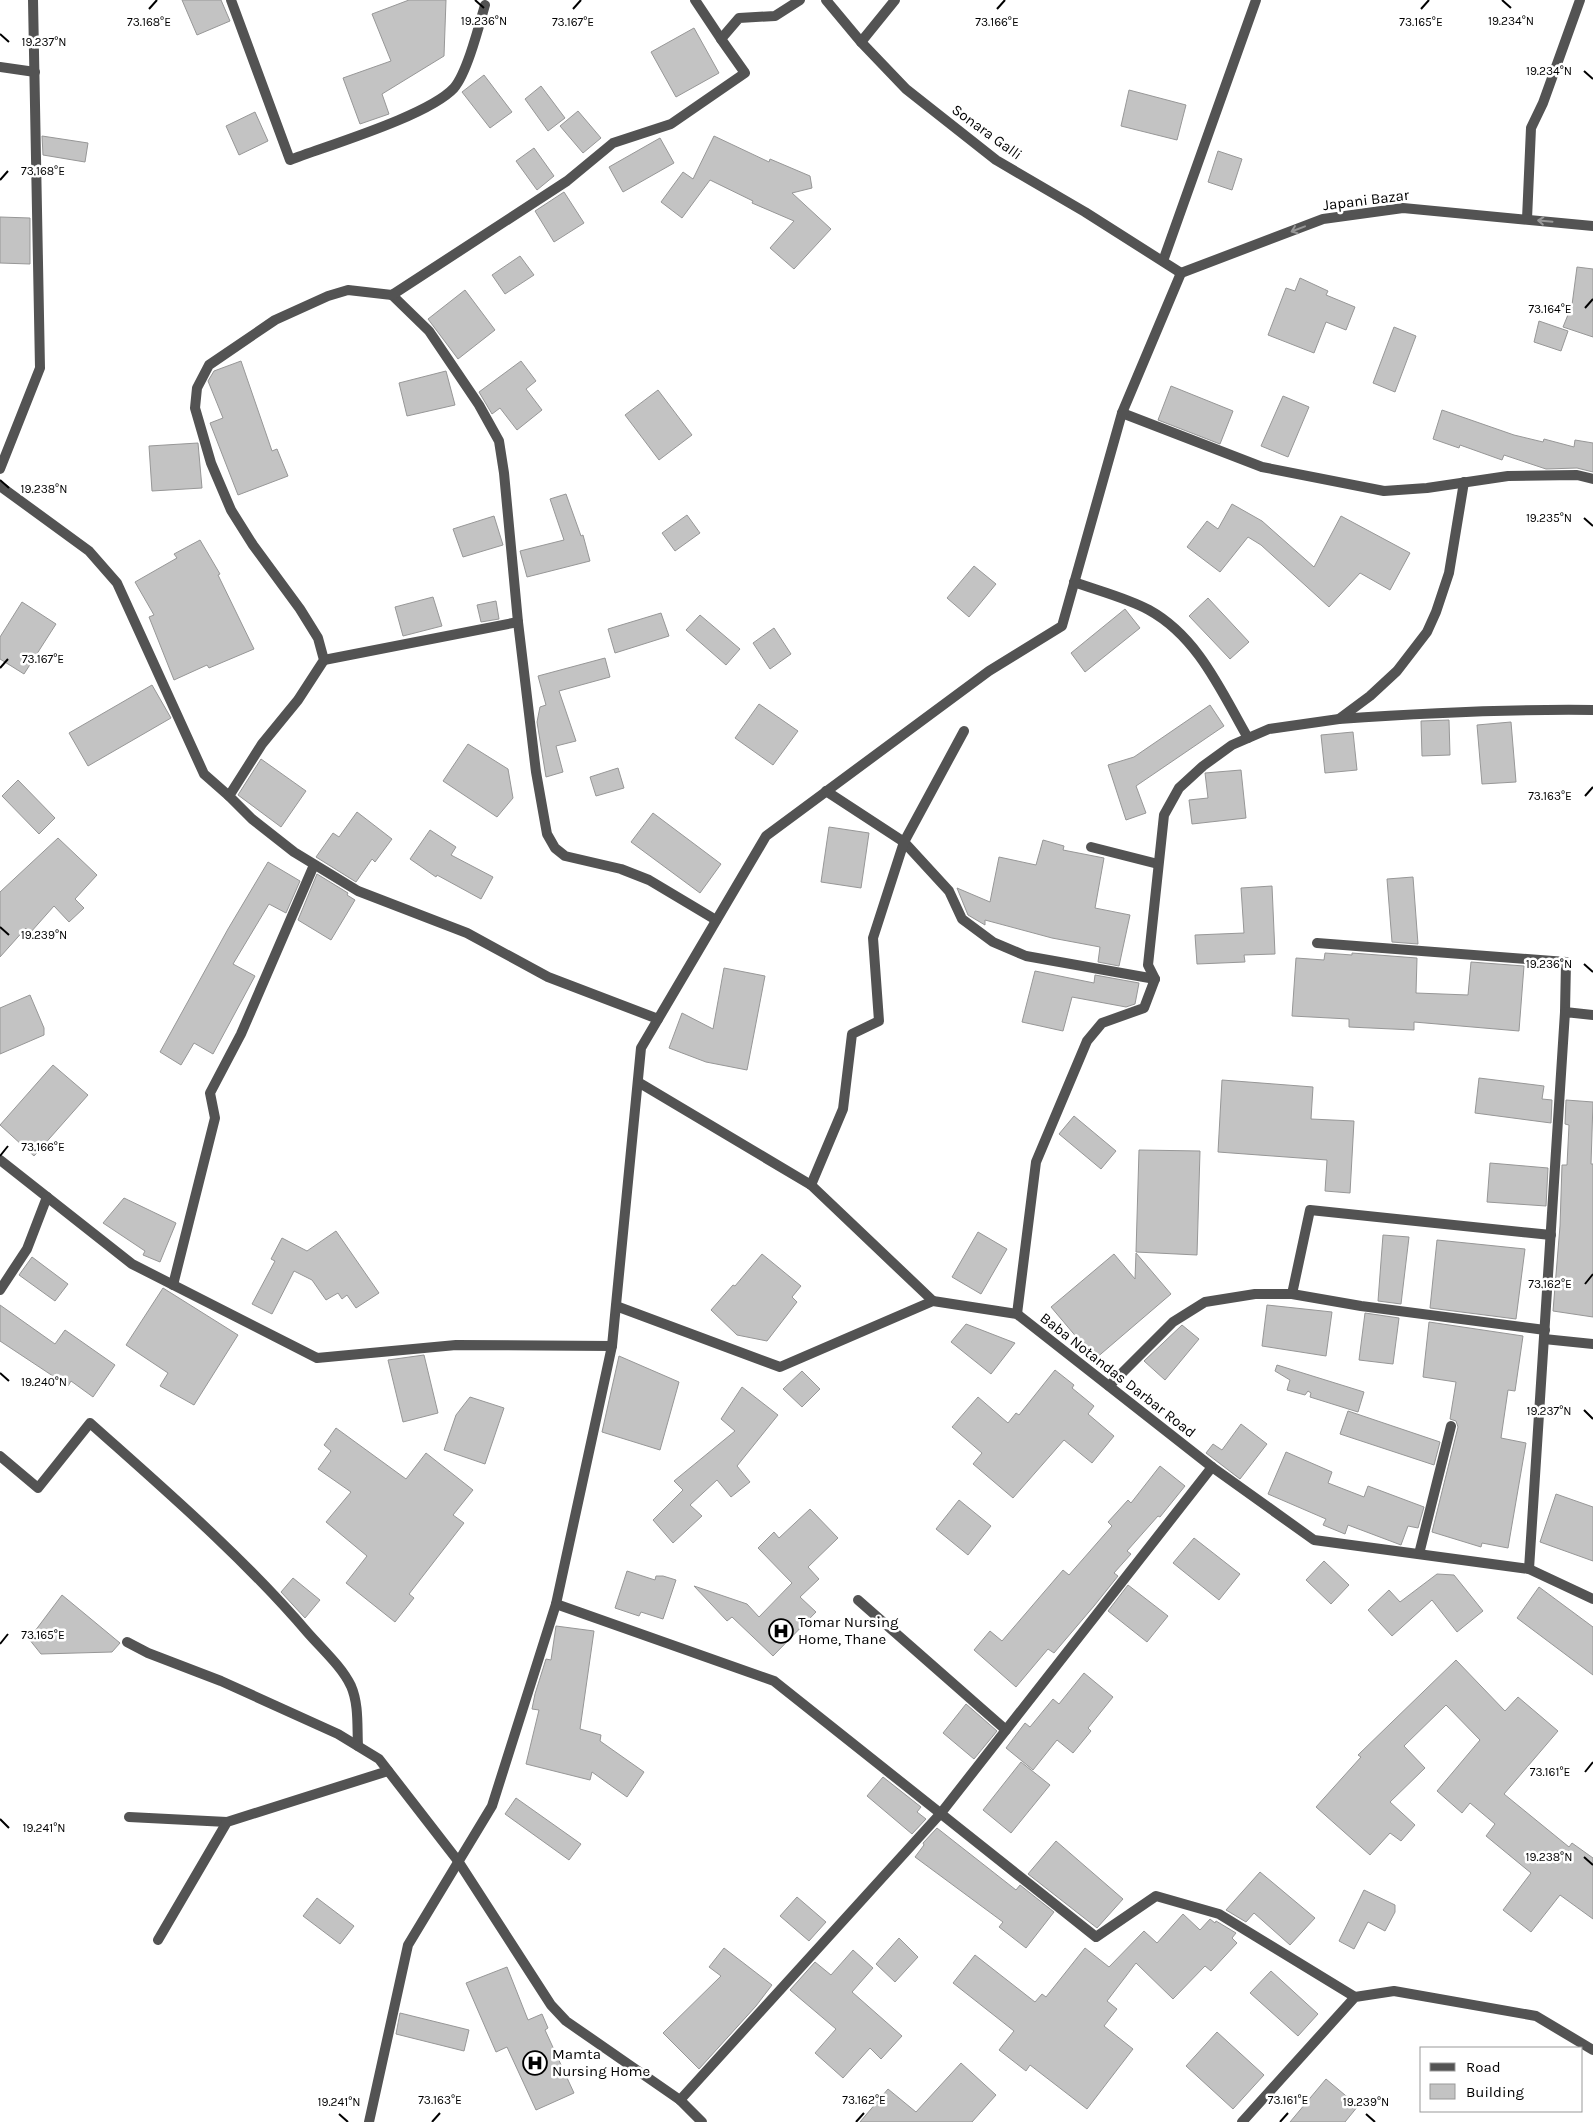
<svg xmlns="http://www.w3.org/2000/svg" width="1593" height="2122" viewBox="0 0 1593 2122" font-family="Karla,sans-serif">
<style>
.building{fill:#c3c3c3;stroke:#979797}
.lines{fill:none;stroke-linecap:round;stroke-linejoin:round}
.minor{stroke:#535353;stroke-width:10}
.tertiary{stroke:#535353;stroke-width:10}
.oneway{stroke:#989898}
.ticks{fill:none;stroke:#000;stroke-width:2}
.labels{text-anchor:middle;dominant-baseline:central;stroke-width:5;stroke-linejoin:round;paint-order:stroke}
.street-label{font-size:15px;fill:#000;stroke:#fff}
.poi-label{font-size:15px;fill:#000;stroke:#fff;text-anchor:start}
.ticks-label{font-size:12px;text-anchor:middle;fill:#000;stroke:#fff;stroke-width:5;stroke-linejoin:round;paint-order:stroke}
</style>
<rect width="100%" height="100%" fill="#fff"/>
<g class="building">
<polygon points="182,0 221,0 230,21 197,35"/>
<polygon points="409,0 446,0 444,56 382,94 389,114 360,124 343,78 391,61 372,14"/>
<polygon points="694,28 719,73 676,97 651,52"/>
<polygon points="484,75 512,112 490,128 462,92"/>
<polygon points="541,86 565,118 548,131 525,99"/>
<polygon points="1129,90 1186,105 1177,140 1121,126"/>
<polygon points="578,111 601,138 583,153 560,126"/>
<polygon points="255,112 268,141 239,155 226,126"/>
<polygon points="42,136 88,143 85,162 43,155"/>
<polygon points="714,136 769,162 770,159 810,176 812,188 792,193 831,229 794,269 770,248 794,221 752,203 753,201 710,180 682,218 661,202 683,172 693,179"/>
<polygon points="660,138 674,163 623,192 609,167"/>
<polygon points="534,148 554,176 537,190 516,161"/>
<polygon points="1218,151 1242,159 1232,190 1208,182"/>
<polygon points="564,192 584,223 554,242 535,211"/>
<polygon points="0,217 30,218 30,264 0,263"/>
<polygon points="520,256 534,275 505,294 492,275"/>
<polygon points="1577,267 1593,269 1593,337 1563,327 1572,305"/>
<polygon points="1300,278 1328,291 1326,295 1355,307 1346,330 1326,322 1314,353 1268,335 1286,288 1295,291"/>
<polygon points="465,290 495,330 458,359 428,319"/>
<polygon points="1539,321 1568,331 1561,351 1534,342"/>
<polygon points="1394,327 1416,336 1395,392 1373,383"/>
<polygon points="241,361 272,451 277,449 288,476 238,495 210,423 223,418 208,381 214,371"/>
<polygon points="521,361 536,381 526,389 542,410 517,430 500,408 492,414 479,392"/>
<polygon points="446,371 455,405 407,416 399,383"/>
<polygon points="1171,386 1233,411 1220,444 1158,420"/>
<polygon points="658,390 692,435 659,460 625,415"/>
<polygon points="1283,396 1309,407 1288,457 1261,446"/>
<polygon points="1442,410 1514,435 1543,442 1544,439 1574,447 1575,440 1593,443 1593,472 1577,468 1546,469 1504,455 1502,460 1460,445 1459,448 1433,439"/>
<polygon points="198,443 202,488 152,491 149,446"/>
<polygon points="566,494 581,536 583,535 590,561 527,577 520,551 564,540 550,499"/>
<polygon points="1232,504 1262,521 1314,567 1341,516 1410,553 1390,590 1360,573 1329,607 1261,545 1248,537 1220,572 1187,547 1207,521 1218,529"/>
<polygon points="687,515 700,533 675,551 662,533"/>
<polygon points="494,516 503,545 463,557 453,529"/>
<polygon points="200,540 220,574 218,575 254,649 209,668 207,665 174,680 149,617 154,615 135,582 177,558 174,554"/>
<polygon points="974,566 996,584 969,617 947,598"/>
<polygon points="433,597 442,626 403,636 395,607"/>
<polygon points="1208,598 1249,642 1230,659 1189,616"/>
<polygon points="496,601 499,619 481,622 477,605"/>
<polygon points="22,602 56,624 24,674 0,659 0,637"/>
<polygon points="1125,609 1140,628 1085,672 1071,653"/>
<polygon points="661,613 669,636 615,653 608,629"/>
<polygon points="700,615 740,649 726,665 686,630"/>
<polygon points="774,628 791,654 770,669 753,643"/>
<polygon points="605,658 610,677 559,691 576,741 556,746 563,772 546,777 537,722 540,707 546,705 538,676"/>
<polygon points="152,685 171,718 88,766 69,733"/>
<polygon points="759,704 798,731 773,765 735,738"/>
<polygon points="1210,705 1224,726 1136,786 1146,813 1126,820 1108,765 1134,757"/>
<polygon points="1449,720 1450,755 1422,756 1421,721"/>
<polygon points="1511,722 1516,782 1482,784 1477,725"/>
<polygon points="1353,732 1357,770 1325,773 1321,735"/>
<polygon points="468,744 508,769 513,798 497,817 443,781"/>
<polygon points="261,759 306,791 281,827 238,795"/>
<polygon points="618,768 624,788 596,796 590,777"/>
<polygon points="1241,770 1246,818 1192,824 1189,800 1208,798 1205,773"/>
<polygon points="18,780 55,818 39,834 2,796"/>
<polygon points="357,812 392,839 375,862 372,859 356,882 316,857 333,833 339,837"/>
<polygon points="653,813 721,864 700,893 631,842"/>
<polygon points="829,827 869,833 861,888 821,882"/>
<polygon points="430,830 456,847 451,855 493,877 481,899 437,875 436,877 410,859"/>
<polygon points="58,838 97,875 75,899 84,908 69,922 54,906 30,933 26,928 0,957 0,892"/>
<polygon points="1043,840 1064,846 1063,850 1104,858 1095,908 1130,915 1119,966 1098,962 1100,947 1052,938 985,920 985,925 968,915 957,888 990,902 999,857 1036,865"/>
<polygon points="268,862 300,881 286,913 269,904 233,964 255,976 213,1054 194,1043 181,1065 160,1052 228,929"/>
<polygon points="317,874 348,893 347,895 355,900 331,940 298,920"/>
<polygon points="1413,877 1418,944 1392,942 1387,879"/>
<polygon points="1272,886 1275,954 1244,955 1245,962 1197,964 1195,935 1244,933 1241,888"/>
<polygon points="1325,953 1352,955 1352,953 1417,958 1416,993 1468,995 1471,962 1524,966 1519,1031 1414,1022 1414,1030 1349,1027 1349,1019 1292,1016 1296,958 1324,960"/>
<polygon points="724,968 765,976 747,1070 706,1062 669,1048 682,1013 713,1029"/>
<polygon points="1035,971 1094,983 1095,975 1139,983 1135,1004 1126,1007 1072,997 1063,1031 1022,1022"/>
<polygon points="30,995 44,1028 44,1035 0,1054 0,1008"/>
<polygon points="53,1065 88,1095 34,1156 0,1125"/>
<polygon points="1479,1078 1544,1086 1542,1099 1552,1100 1551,1123 1475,1113"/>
<polygon points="1222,1080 1313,1087 1311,1119 1354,1121 1350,1193 1325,1191 1327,1160 1218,1152"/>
<polygon points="1566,1100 1593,1102 1591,1164 1593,1164 1593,1317 1553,1311 1560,1226 1562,1165 1567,1165 1569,1125 1565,1124"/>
<polygon points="1074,1116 1116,1151 1101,1169 1059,1134"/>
<polygon points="1139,1150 1200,1151 1197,1255 1136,1252"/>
<polygon points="1490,1163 1548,1168 1546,1206 1487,1202"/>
<polygon points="124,1198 176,1223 160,1262 143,1255 145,1251 103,1223"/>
<polygon points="336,1231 379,1293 356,1308 347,1295 342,1299 338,1293 326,1300 312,1280 294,1271 272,1314 252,1304 275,1261 271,1259 282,1238 307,1251"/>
<polygon points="978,1232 1007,1249 981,1294 952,1277"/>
<polygon points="1383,1235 1409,1237 1401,1304 1378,1301"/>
<polygon points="1437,1240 1525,1249 1516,1319 1430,1308"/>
<polygon points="1136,1253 1171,1294 1095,1359 1051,1307 1114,1254 1135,1279"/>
<polygon points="762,1254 801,1286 792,1297 797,1302 767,1341 737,1335 711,1310 733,1285 735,1286"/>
<polygon points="32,1257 68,1284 55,1301 19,1275"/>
<polygon points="163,1288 238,1335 194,1405 160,1386 168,1373 126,1345"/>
<polygon points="0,1305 55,1344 65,1330 115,1365 93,1397 71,1381 68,1386 0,1341"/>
<polygon points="1267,1305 1332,1312 1326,1356 1262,1346"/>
<polygon points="1365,1313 1399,1318 1393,1364 1359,1360"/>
<polygon points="1429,1322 1523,1336 1515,1391 1508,1390 1501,1438 1526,1443 1508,1548 1482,1543 1481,1547 1432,1532 1458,1427 1456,1421 1450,1419 1456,1382 1423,1377"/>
<polygon points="966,1324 1015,1343 991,1374 951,1342"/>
<polygon points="1182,1325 1199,1339 1165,1380 1144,1361"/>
<polygon points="424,1355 438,1413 403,1422 388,1360"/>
<polygon points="619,1356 679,1382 660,1450 602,1432"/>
<polygon points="1277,1365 1364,1392 1358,1412 1310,1397 1311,1393 1308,1391 1305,1395 1287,1390 1290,1380 1275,1371"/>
<polygon points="1055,1370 1074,1385 1072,1388 1094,1406 1088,1414 1114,1436 1092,1463 1064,1440 1013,1498 973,1464 982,1453 952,1427 978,1397 1008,1423 1016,1413 1019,1415"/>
<polygon points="802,1371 820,1389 802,1407 783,1389"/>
<polygon points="742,1387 778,1415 737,1466 750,1482 731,1497 717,1480 690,1505 702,1516 673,1543 653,1520 683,1490 674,1481 735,1431 721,1419"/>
<polygon points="470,1397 504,1408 485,1464 444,1450 456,1415"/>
<polygon points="1348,1411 1440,1442 1434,1465 1340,1434"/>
<polygon points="1241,1424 1267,1444 1240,1479 1206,1453 1213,1444 1222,1450"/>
<polygon points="336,1428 406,1479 426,1453 473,1490 453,1515 464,1523 409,1594 414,1598 395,1622 346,1583 367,1556 326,1522 351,1492 318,1469 331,1451 324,1445"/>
<polygon points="1286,1452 1332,1472 1328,1483 1364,1497 1368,1486 1424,1507 1418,1528 1408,1526 1401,1545 1348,1525 1345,1534 1323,1525 1326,1519 1268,1494"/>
<polygon points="1160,1466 1185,1486 1160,1517 1158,1516 1127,1551 1131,1554 1114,1573 1118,1576 1094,1606 1054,1653 1048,1649 1016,1687 974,1650 990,1631 1002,1641 1063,1570 1069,1575 1112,1526 1108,1522 1128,1500 1131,1503"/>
<polygon points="1556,1494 1593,1507 1593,1561 1540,1542"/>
<polygon points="959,1500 991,1526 968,1555 936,1529"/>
<polygon points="810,1509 838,1538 808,1567 819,1579 800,1597 816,1612 773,1656 732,1617 727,1621 694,1586 747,1604 759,1617 792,1583 758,1548 774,1532 779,1538"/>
<polygon points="1194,1538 1240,1574 1219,1600 1173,1563"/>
<polygon points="1324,1561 1349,1585 1331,1604 1306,1580"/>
<polygon points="627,1571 655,1580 656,1576 663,1576 676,1580 663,1619 641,1612 639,1616 615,1608"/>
<polygon points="1437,1574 1454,1575 1483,1611 1457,1632 1432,1600 1392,1636 1368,1610 1389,1590 1400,1602"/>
<polygon points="293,1578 320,1600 305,1618 281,1592"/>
<polygon points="1128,1585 1168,1616 1147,1642 1108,1611"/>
<polygon points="1539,1587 1593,1627 1593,1675 1517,1618"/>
<polygon points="62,1595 120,1643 112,1652 41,1654 29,1639"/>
<polygon points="556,1626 594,1631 580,1729 601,1735 600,1741 644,1772 627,1797 592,1772 590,1780 526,1764 539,1710 532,1709 535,1694 546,1659 551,1660"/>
<polygon points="1456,1660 1505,1711 1518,1697 1558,1731 1504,1794 1569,1847 1572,1843 1593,1858 1593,1919 1560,1895 1531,1932 1503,1910 1531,1873 1486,1836 1495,1824 1470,1803 1462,1813 1437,1791 1480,1740 1446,1705 1404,1746 1425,1768 1390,1802 1415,1825 1401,1841 1390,1833 1370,1855 1316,1807 1361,1757 1358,1755"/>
<polygon points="1084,1673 1113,1697 1088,1728 1091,1731 1073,1753 1057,1740 1033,1770 1006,1748 1025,1723 1030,1727 1053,1699 1059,1704"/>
<polygon points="966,1704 997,1731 974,1759 943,1733"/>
<polygon points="1021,1762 1050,1785 1011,1833 983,1810"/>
<polygon points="883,1777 921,1807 917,1812 926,1819 912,1834 867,1796"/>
<polygon points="516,1798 581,1844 569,1860 505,1814"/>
<polygon points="937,1828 1016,1890 1020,1885 1054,1912 1026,1948 999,1927 1003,1922 915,1857 924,1845 923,1843"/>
<polygon points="1056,1841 1123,1899 1097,1928 1028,1874"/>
<polygon points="1260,1872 1315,1918 1290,1945 1254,1913 1246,1922 1226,1910"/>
<polygon points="1364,1890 1395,1905 1395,1912 1385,1931 1368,1922 1354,1949 1339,1941"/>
<polygon points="797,1897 826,1922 809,1941 780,1916"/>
<polygon points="317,1898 354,1926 340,1944 303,1916"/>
<polygon points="1183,1914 1200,1930 1210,1919 1215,1923 1216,1921 1236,1933 1232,1938 1237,1943 1211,1971 1205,1966 1173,1999 1136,1963 1107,2001 1117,2009 1104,2026 1133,2049 1087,2109 1030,2065 1026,2071 999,2050 1014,2031 953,1983 975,1955 1035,2002 1042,1994 1046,1997 1085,1948 1109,1967 1144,1931 1157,1943"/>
<polygon points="899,1938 918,1957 895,1982 876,1964"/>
<polygon points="724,1948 772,1985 756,2006 699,2069 663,2033 721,1976 709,1967"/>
<polygon points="853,1950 873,1968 852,1992 902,2036 881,2059 870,2048 843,2078 815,2053 836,2029 790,1990 815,1962 831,1975"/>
<polygon points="507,1967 528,2020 542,2014 548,2028 545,2030 574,2093 536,2110 507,2047 496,2052 466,1983"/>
<polygon points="1271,1971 1318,2014 1298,2036 1250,1993"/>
<polygon points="400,2013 469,2030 464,2051 396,2034"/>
<polygon points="1217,2032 1264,2075 1233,2109 1186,2066"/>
<polygon points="961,2063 996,2095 972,2122 860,2122 888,2089 916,2112"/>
<polygon points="1326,2079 1358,2106 1345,2122 1290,2122"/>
</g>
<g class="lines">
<g class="minor">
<path d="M231,0L290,160C329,145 428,116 454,88C467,73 479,26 485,5"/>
<polyline points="695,0 721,39"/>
<polyline points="861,42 895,0"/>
<polyline points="0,67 35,72"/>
<polyline points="1527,219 1531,128 1543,103 1580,0"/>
<polyline points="1163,261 1256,0"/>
<polyline points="392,295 429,331 479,405 499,441 504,473 518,622 536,772 547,834 555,848 565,856 621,869 649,880 716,920"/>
<polyline points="1122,413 1262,467 1384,491 1427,488 1508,476 1577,475 1593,479"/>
<polyline points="0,469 40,368 33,0"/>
<polyline points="0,486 89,551 117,583 204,774 229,796"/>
<path d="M1074,582C1099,591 1127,598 1149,610C1198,637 1221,691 1248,738"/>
<polyline points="324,660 518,622"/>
<path d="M1339,719C1424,713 1508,709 1593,710"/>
<polyline points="826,791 904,842 949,891 962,919 993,942 1026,956 1155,979"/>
<polyline points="1091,847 1158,864"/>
<polyline points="1317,943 1566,962 1565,1012"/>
<polyline points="658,1019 548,977 467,933 358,891 294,852 252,819 229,796 262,744 298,700 324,660 318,638 300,609 253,545 231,510 211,463 195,408 197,388 209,365 275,320 328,296 348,290 392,295 567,181 613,143 671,124 745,73 721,39 739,18 775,16 800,0"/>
<polyline points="638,1082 811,1185 933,1301"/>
<polyline points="0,1160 132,1264 317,1358 456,1345 612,1346"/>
<polyline points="811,1185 843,1109 852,1034 879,1021 873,938 904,842 964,731"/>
<polyline points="173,1285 215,1118 210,1093 241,1034 314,865"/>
<polyline points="0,1290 27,1249 47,1197"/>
<polyline points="1292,1294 1310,1210 1551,1235"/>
<polyline points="1017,1314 1036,1162 1087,1041 1102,1023 1144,1008 1155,979 1148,965 1164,815 1179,788 1203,766 1232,745 1269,729 1339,719 1370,696 1397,671 1427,632 1436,612 1449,573 1464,482"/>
<polyline points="1544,1339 1593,1344"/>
<polyline points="1109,1386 1173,1322 1205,1302 1255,1294 1292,1294 1361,1306 1545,1330"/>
<path d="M0,1456L38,1488L90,1423C165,1490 243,1557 308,1633C323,1650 342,1667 351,1686C359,1704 357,1727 358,1746"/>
<polyline points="1419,1554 1451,1426"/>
<polyline points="1529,1569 1565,1012 1593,1015"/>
<polyline points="858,1600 1006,1730"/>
<polyline points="556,1604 774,1681 1096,1937 1156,1896 1219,1914 1355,1997"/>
<polyline points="127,1642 148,1653 221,1681 338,1734 379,1759 458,1861 551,2005 566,2021 680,2100 702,2122"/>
<polyline points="129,1817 227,1822"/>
<polyline points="158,1940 227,1822 388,1771"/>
<polyline points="680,2100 941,1813 1212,1467"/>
</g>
<g class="tertiary">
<polyline points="826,0 861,42 906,89 996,160 1085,212 1181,273"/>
<polyline points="1181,273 1323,219 1403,208 1593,226"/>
<polyline points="616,1306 780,1367 933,1301 1017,1314 1212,1467 1314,1540 1529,1569 1593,1599"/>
<polyline points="369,2122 408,1945 492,1806 556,1604 612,1346 641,1048 766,836 989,671 1062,626 1122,413 1181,273"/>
<polyline points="1242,2122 1355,1997 1394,1991 1536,2016 1593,2050"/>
</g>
</g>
<defs><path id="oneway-shaft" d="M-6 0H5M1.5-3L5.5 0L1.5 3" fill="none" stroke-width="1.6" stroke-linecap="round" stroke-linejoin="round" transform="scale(1.25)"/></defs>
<g class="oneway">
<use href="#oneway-shaft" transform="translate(1545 221) rotate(-175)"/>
<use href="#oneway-shaft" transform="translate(1298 229) rotate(159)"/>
</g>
<path class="ticks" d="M475,0L484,8M1502,0L1511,8M149,9L157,0M573,9L581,0M997,9L1005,0M1421,9L1429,0M0,34L9,42M1584,71L1593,79M0,180L8,171M1585,308L1593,299M0,480L9,488M1584,518L1593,526M0,668L8,659M1585,796L1593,787M0,927L9,935M1584,964L1593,972M0,1156L8,1146M1585,1284L1593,1274M0,1373L9,1381M1584,1410L1593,1419M0,1644L8,1634M1585,1772L1593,1762M0,1819L9,1828M1584,1857L1593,1865M339,2114L348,2122M1366,2114L1375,2122M432,2122L440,2113M856,2122L864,2113M1280,2122L1288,2113"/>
<defs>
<g id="hospital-ring" transform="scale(1.25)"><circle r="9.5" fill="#fff" stroke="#000" stroke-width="1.5"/><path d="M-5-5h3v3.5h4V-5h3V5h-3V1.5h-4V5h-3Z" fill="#000"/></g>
</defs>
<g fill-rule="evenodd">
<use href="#hospital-ring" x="781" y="1631"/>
<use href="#hospital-ring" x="535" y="2063"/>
</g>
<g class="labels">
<g class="street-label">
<text transform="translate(987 132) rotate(36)">Sonara Galli</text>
<text transform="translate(1366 200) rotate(-7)">Japani Bazar</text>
<text transform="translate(1118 1375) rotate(38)">Baba Notandas Darbar Road</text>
</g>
<g class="poi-label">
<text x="798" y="1622">Tomar Nursing<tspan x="798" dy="17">Home, Thane</tspan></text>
<text x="552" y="2054">Mamta<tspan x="552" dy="17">Nursing Home</tspan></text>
</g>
</g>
<g class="ticks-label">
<text x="484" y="25">19.236°N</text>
<text x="1511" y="25">19.234°N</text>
<text x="149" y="26">73.168°E</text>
<text x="573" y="26">73.167°E</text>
<text x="997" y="26">73.166°E</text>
<text x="1421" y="26">73.165°E</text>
<text x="44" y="46">19.237°N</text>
<text x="1549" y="75">19.234°N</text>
<text x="43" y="175">73.168°E</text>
<text x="1550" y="313">73.164°E</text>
<text x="44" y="493">19.238°N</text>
<text x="1549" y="522">19.235°N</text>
<text x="43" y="663">73.167°E</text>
<text x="1550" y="800">73.163°E</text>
<text x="44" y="939">19.239°N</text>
<text x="1549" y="968">19.236°N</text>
<text x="43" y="1151">73.166°E</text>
<text x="1550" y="1288">73.162°E</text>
<text x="44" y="1386">19.240°N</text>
<text x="1549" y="1415">19.237°N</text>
<text x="43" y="1639">73.165°E</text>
<text x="1550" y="1776">73.161°E</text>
<text x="44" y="1832">19.241°N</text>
<text x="1549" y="1861">19.238°N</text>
<text x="440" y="2104">73.163°E</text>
<text x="864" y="2104">73.162°E</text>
<text x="1288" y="2104">73.161°E</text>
<text x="339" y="2106">19.241°N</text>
<text x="1366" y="2106">19.239°N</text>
</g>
<rect x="1420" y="2047" width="162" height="65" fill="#ffffff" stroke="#999999"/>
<rect x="1430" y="2063" width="25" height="8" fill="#535353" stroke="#999999"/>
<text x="1466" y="2072" font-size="15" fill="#000000">Road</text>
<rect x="1430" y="2084" width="25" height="15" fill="#c3c3c3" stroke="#999999"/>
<text x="1466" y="2097" font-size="15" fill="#000000">Building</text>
</svg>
